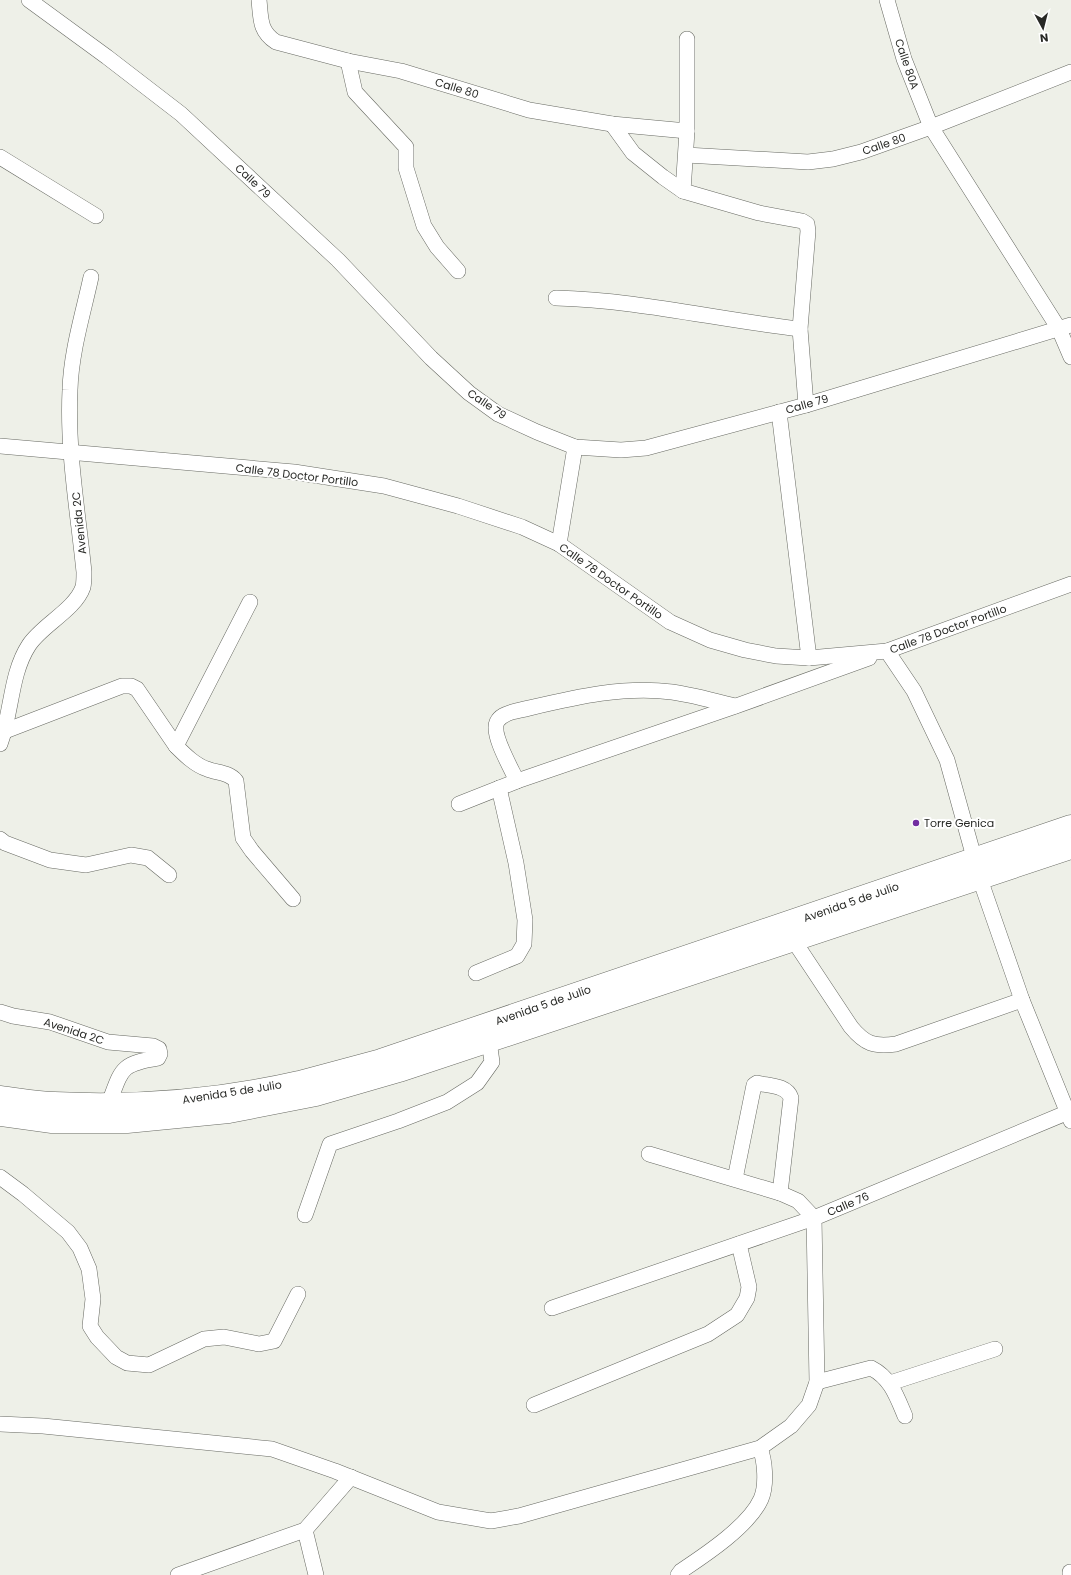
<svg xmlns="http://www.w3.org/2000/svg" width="1071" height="1575" viewBox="0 0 1071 1575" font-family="Poppins,sans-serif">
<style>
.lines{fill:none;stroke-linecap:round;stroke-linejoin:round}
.street-casing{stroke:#676962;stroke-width:16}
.secondary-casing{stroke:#676962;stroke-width:23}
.street{stroke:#fff;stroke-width:15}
.secondary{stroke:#fff;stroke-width:22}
.poi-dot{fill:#722da1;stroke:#fff;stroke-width:1.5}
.labels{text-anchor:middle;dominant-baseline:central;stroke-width:4;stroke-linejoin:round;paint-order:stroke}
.street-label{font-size:11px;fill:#282926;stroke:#fff}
.poi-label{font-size:11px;fill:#282926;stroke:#fff;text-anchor:start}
</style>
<rect width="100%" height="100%" fill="#eef0e8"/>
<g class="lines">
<g class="street-casing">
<g id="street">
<polyline points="29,0 107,57 181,114 338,260 431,358 469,393 498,414 537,432 575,447 621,450 646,448 806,405 1071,325"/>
<path d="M259,0C261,18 259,31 276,42L348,61L401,71L529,110L612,124L687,131"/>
<polyline points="887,0 904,59 931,127 1059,329 1071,357"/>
<polyline points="687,39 687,131 683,191 759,213 802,221 807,224 808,231 800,329 806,405"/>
<polyline points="348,61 355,92 406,147 406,168 424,226 437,247 458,271"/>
<polyline points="612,124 633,153 663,177 683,191"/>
<polyline points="686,155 808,162 833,159 861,152 931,127 1071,72"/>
<polyline points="0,157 96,216"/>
<path d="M556,298C638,300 719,320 800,329"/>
<polyline points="779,412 809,658"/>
<polyline points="0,446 294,472 384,486 458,506 522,527 559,544 670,622 710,640 745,650 776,656 809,658 887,651 1071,584"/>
<polyline points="559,544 575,447"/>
<polyline points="887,651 914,691 947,760 980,879 1022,1000 1071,1121"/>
<polyline points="5,731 122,686 131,686 137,689 176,746 250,602"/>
<path d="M0,744C12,713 10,674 29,645C42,625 75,610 83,587C84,583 84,577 84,572C78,512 67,451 70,390C71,352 83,314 91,277"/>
<path d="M176,746C185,755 195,765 207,769C217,773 229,772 236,781L243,838L252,851L293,899"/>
<path d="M517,781C511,768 491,734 497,722C500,716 506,714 512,712C565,700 618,685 672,692C693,695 715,701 735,706"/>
<polyline points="459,804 517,781 736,706 869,658"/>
<polyline points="0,839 5,843 50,860 86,865 131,855 148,858 169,875"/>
<path d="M794,941L851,1027C865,1044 874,1047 896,1044L1022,1000"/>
<polyline points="476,973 517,956 524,944 525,920 516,863 499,788"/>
<path d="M0,1012L13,1016L50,1022L108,1042L153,1046L159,1049L160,1054L158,1058C120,1064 122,1069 109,1103"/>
<polyline points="0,1177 23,1194 68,1232 80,1248 89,1269 93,1299 90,1326 97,1337 116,1357 127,1363 149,1365 204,1339 224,1337 259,1344 274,1341 298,1294"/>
<path d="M735,1179L754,1085L757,1083C769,1086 787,1085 791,1098L780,1193"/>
<polyline points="305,1215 330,1144 398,1121 447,1102 477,1083 492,1062 489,1041"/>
<polyline points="552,1308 814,1218 798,1201 780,1193 649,1154"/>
<path d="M817,1382L871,1368C891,1378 897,1397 905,1416"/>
<polyline points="890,1383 995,1349"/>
<polyline points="534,1405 708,1334 737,1315 747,1298 749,1287 739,1244"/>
<polyline points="0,1424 43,1426 272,1449 335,1471 438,1512 491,1521 519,1516 760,1448 791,1426 809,1405 817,1382 814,1218 1071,1111"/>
<polyline points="305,1530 316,1575"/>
<polyline points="1070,1572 1070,1575"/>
<polyline points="178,1575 305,1530 351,1477"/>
<path d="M678,1575L681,1571C705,1555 749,1526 761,1499C767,1485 765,1461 760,1448"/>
</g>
</g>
<g class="secondary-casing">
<g id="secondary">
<path d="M0,1097C18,1099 36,1103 54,1103C135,1107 220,1100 299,1082C326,1075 354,1067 381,1060L1071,826"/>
<polyline points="0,1115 52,1122 127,1122 229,1112 316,1095 399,1071 1071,848"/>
</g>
</g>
<use href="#street" class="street"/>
<use href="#secondary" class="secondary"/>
</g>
<circle class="poi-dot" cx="916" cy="823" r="4"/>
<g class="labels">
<g class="street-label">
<text transform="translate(907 64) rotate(71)">Calle 80A</text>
<text transform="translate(457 88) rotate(17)">Calle 80</text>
<text transform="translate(884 144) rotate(-19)">Calle 80</text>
<text transform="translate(253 181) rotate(43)">Calle 79</text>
<text transform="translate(487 404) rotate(34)">Calle 79</text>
<text transform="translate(807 404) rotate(-16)">Calle 79</text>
<text transform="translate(297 475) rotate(7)">Calle 78 Doctor Portillo</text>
<text transform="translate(79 523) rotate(-96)">Avenida 2C</text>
<text transform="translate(611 581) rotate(35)">Calle 78 Doctor Portillo</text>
<text transform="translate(948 629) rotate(-20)">Calle 78 Doctor Portillo</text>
<text transform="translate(851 902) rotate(-19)">Avenida 5 de Julio</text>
<text transform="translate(543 1005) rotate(-19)">Avenida 5 de Julio</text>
<text transform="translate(74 1031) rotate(18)">Avenida 2C</text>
<text transform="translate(232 1092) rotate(-9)">Avenida 5 de Julio</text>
<text transform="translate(848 1204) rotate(-23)">Calle 76</text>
</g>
<g class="poi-label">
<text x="924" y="823">Torre Genica</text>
</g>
</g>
<g transform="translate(1043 28) rotate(173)" stroke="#ffffff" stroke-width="3" paint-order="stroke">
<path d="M0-3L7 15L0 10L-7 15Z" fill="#282926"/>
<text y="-6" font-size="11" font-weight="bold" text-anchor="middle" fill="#282926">N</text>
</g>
</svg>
